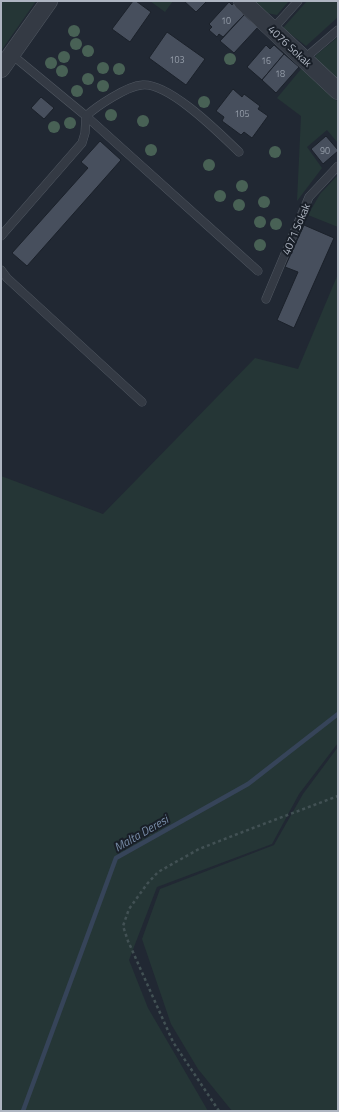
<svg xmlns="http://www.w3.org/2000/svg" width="339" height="1112" viewBox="0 0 339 1112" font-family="'Titillium Web',sans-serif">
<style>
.green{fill:#253636}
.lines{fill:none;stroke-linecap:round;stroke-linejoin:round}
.stream{stroke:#364459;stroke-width:4.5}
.building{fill:#474f5d;stroke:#1b212a}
.service-casing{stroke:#515862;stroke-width:9}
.minor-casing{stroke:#515862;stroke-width:18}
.path{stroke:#425154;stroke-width:2.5;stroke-dasharray:3 3;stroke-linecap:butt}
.service{stroke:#343a44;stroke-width:8}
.minor{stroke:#343a44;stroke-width:17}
.tree{fill:#486155}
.labels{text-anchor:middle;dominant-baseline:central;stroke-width:4;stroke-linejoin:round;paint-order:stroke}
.number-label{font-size:9px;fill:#949ca8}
.street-label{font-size:11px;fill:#aeb5c1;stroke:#191f28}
.water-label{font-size:12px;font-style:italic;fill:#788ca7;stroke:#191f28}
</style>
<rect width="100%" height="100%" fill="#212833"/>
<g class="green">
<polygon points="1,1 36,1 1,51"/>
<polygon points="150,1 173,1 165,12"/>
<polygon points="253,1 289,1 277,15 267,13"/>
<polygon points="307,1 338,1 338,17 306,46 283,28"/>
<polygon points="338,37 338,79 314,61 316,55"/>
<polygon points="302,68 338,102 338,143 327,130 307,147 322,168 297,201 301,116 277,98"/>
<polygon points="338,175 338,227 308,215 320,194"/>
<polygon points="338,274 338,743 299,794 272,844 157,887 129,960 148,1008 208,1111 1,1111 1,476 103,514 255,358 298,369"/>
<polygon points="338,747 338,1111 232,1111 198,1069 171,1024 142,939 160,889 274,845 303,794"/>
</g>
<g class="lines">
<polyline class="stream" points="23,1111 116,858 248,784 338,714"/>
</g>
<g class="building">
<polygon points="133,1 136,1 151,12 130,42 112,29"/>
<polygon points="184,1 207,1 196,12"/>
<polygon points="229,2 232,5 234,3 243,11 242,13 244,15 223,37 219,34 217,37 209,30 212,27 209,24"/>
<polygon points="244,15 258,27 234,53 220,41"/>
<polygon points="167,32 205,59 186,85 149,58"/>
<polygon points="266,45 270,49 274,45 284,54 262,80 247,67"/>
<polygon points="284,54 299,67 276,93 262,80"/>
<polygon points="233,89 242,97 244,94 260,106 258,109 268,116 252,138 244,132 241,135 222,121 224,117 216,111"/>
<polygon points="41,97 54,108 44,119 31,108"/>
<polygon points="326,136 338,150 338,151 323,164 311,149"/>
<polygon points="100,141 121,160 27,266 12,253 88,168 81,162"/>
<polygon points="304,225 334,238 294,328 277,320 298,272 285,267"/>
</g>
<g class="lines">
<g class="service-casing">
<g id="service">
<polyline points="272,30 298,1"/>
<polyline points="11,54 86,116 258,271"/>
<polyline points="304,59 338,30"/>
<path d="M1,236L82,143L85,133L86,116C97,106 127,86 142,85C169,82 220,134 239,152"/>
<polyline points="1,270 7,278 142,402"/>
<polyline points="266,299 309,197 338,166"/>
</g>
</g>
<g class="minor-casing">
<g id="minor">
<polyline points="242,1 338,91"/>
<polyline points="1,69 49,1"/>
</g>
</g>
<polyline class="path" points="219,1111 173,1042 128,941 123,926 129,909 147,884 158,872 199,849 253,828 338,796"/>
<use href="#service" class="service"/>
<use href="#minor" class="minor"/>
</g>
<g class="tree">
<circle cx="74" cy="31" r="6"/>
<circle cx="76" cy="44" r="6"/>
<circle cx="88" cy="51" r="6"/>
<circle cx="64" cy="57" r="6"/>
<circle cx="230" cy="59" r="6"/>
<circle cx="51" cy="63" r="6"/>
<circle cx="103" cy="68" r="6"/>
<circle cx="119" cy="69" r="6"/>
<circle cx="62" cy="71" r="6"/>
<circle cx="88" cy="79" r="6"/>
<circle cx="103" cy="86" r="6"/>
<circle cx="77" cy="91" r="6"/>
<circle cx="204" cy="102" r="6"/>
<circle cx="111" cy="115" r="6"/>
<circle cx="143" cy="121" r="6"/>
<circle cx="70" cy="123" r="6"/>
<circle cx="54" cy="127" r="6"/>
<circle cx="151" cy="150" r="6"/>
<circle cx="275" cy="152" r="6"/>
<circle cx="209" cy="165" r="6"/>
<circle cx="242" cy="186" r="6"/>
<circle cx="220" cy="196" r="6"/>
<circle cx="264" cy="202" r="6"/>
<circle cx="239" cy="205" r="6"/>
<circle cx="260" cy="222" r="6"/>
<circle cx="276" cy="224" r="6"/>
<circle cx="260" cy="245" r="6"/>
</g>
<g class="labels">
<g class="number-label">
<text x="226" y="20">10</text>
<text x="177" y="59">103</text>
<text x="266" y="60">16</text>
<text x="280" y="73">18</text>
<text x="242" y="113">105</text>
<text x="325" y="150">90</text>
</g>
<g class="street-label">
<text transform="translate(290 46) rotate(43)">4076 Sokak</text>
<text transform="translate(296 229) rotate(-67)">4071 Sokak</text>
</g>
<g class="water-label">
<text transform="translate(141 833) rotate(-30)">Malta Deresi</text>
</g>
</g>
<rect width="339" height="1112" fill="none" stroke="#aeb5c1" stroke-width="4"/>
</svg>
